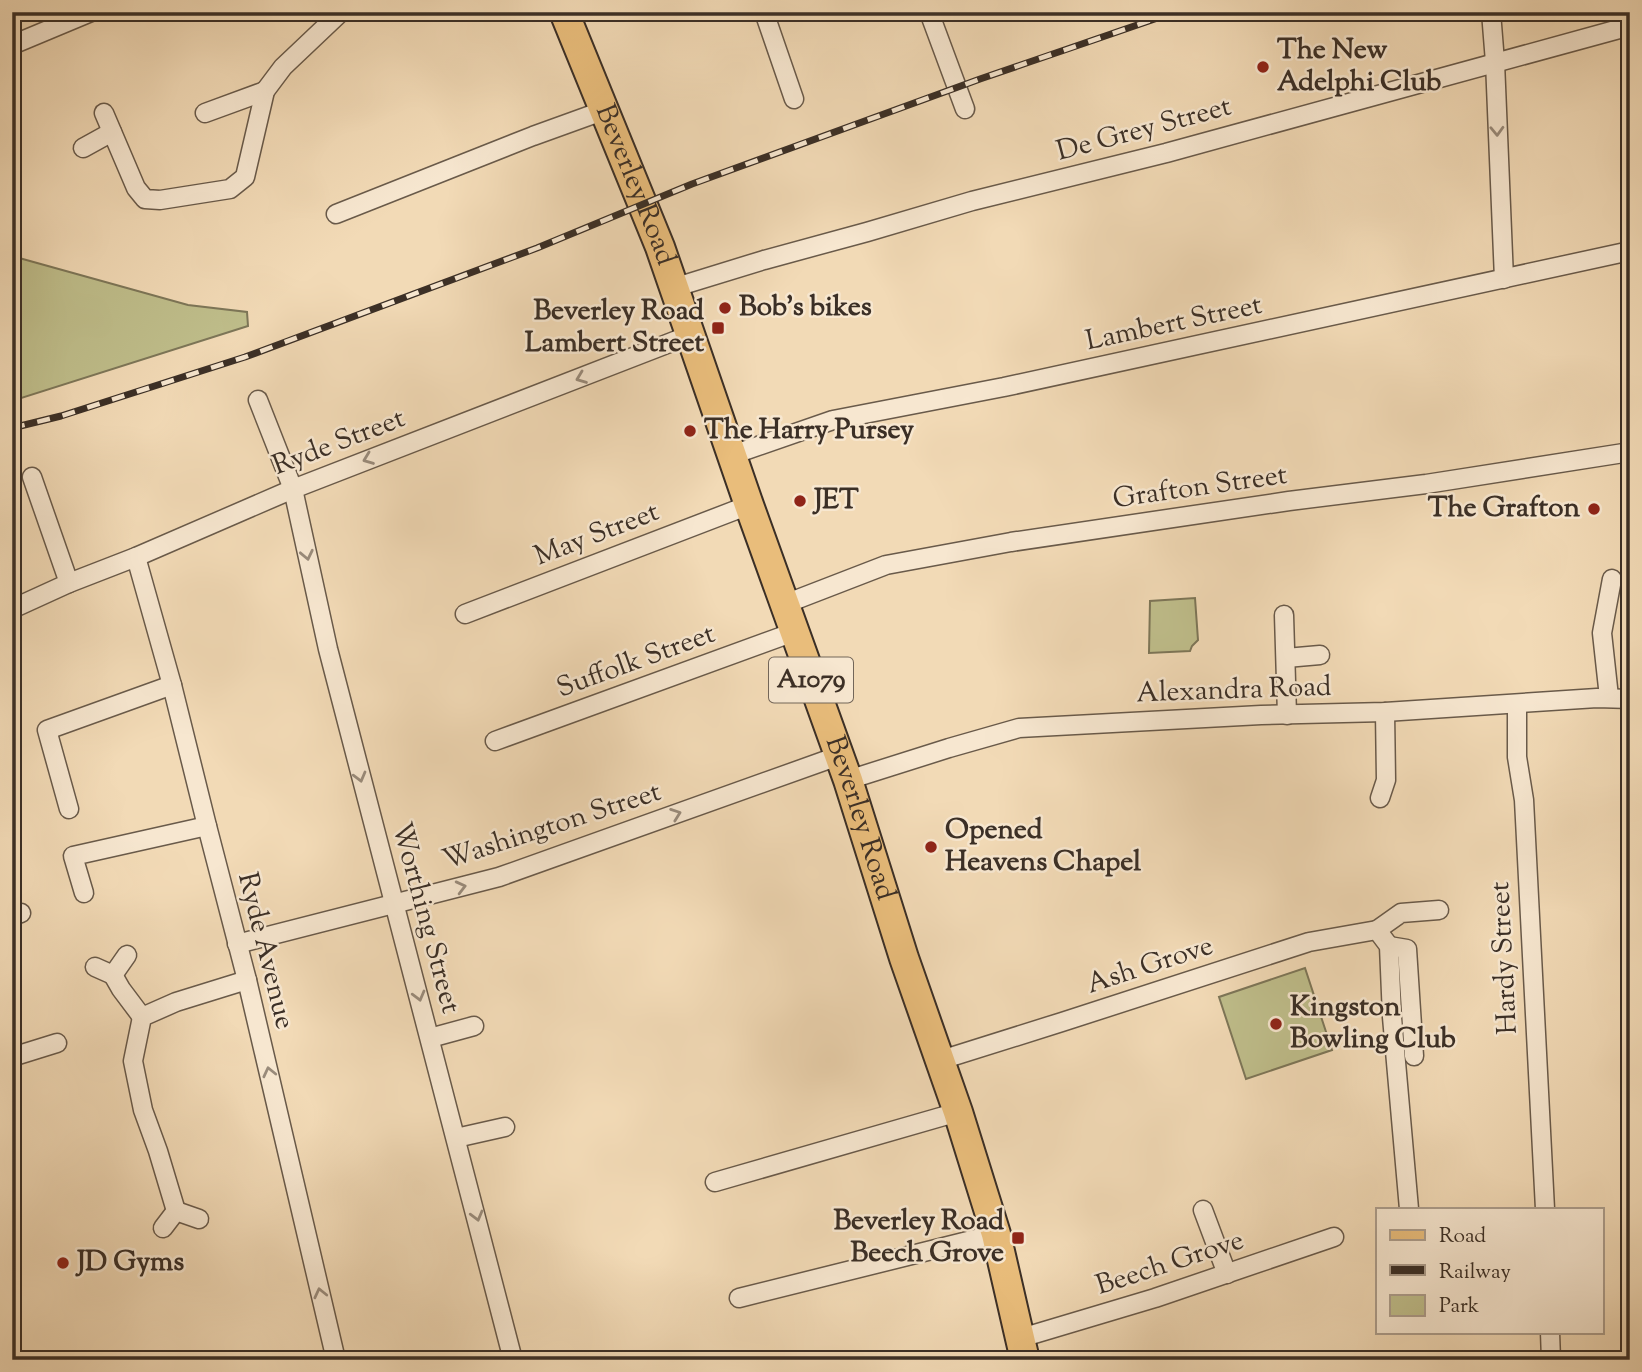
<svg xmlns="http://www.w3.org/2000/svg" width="1642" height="1372" viewBox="0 0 1642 1372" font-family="'Sorts Mill Goudy',serif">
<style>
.green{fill:#bfbe8b;stroke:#7d7658;stroke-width:2}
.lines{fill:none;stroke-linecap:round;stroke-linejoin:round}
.street-casing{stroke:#695a4a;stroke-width:21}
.primary-casing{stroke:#3b2f26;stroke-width:32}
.street{stroke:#f7e7d0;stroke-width:18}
.primary{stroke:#e9bd7b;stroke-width:28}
.rail-casing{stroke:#3b2f26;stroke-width:7}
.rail{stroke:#f7e7d0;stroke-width:4.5;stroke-dasharray:13;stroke-linecap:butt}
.oneway{stroke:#998b7b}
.poi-dot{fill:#8f2418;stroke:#f7e7d0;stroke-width:2.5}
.labels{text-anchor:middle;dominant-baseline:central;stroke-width:5;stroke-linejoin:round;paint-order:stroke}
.shield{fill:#f7e7d0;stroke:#736659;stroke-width:2}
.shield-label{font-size:26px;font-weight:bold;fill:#3b2f26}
.poi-label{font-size:28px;font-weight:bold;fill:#3b2f26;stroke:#f7e7d0;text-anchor:start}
.street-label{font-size:28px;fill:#3b2f26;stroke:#f7e7d0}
</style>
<rect width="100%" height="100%" fill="#f2dab6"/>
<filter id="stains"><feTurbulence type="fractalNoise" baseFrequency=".00286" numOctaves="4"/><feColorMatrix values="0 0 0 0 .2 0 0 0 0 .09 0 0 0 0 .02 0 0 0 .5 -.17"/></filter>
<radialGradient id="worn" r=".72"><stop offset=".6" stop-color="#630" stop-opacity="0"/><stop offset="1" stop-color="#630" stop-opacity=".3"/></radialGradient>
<g class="green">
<polygon points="12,256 188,305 247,312 248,326 12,401"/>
<polygon points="1195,598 1198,640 1192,646 1190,651 1149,653 1150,601"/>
<polygon points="1305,968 1332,1050 1246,1079 1219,997"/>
</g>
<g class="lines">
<g class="street-casing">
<g id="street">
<polyline points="764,12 794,99"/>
<polyline points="929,12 965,109"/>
<polyline points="1491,12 1495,62 1504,279"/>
<polyline points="12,45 91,12"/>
<polyline points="104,113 136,188 145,199 160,200 230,189 245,177 265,91 283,67 341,12"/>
<polyline points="205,113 265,91"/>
<polyline points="83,148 112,132"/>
<polyline points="336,214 533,136 605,110"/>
<polyline points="673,288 764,260 867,232 972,201 1166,153 1630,26"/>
<polyline points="258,400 293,489 328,649 513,1360"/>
<polyline points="732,455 833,420 1004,387 1630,251"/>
<polyline points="32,477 69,583"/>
<polyline points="136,557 172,685 207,826 247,980 336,1360"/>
<polyline points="785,604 886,565 1011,542 1289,501 1426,484 1630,452"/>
<polyline points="12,609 69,583 136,557 293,489 690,335"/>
<polyline points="465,614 749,505"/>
<polyline points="1284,615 1287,715"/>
<polyline points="1286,658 1320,655"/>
<polyline points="1609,697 1602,633 1612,579"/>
<polyline points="1517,704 1517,757 1524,800 1545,1209"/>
<polyline points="495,741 794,632"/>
<polyline points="848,780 949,748 1019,728 1261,715 1385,712 1597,698 1630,699"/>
<polyline points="1380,798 1386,780 1385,712"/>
<polyline points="69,809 47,730 172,685"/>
<polyline points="84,893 73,856 207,826"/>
<polyline points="12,916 21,913"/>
<polyline points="1377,930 1401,913 1439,910"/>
<polyline points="237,944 499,877 838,756"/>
<polyline points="1389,946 1407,949 1414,1056"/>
<polyline points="95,967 113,975 127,955"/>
<polyline points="113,975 121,989 142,1017"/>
<polyline points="430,1038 474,1026"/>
<polyline points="12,1057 57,1043"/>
<polyline points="941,1060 1062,1022 1309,942 1377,930 1389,946 1392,1017 1409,1209"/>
<polyline points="456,1138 505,1127"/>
<polyline points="715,1182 958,1112"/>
<polyline points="1203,1210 1227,1274"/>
<polyline points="176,1211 158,1151 143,1110 133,1061 142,1017 176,1002 247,980"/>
<polyline points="163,1228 176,1211 199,1219"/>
<polyline points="739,1298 996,1234"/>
<polyline points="1550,1332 1551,1360"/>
<polyline points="1021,1338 1155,1298 1334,1237"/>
</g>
</g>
<g class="primary-casing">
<g id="primary">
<path id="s1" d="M564,12L660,247L749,505L848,780L904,958L958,1112L996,1234L1025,1360"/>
</g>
</g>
<use href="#street" class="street"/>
<use href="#primary" class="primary"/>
<g class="rail-casing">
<polyline id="rail" points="12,428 61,416 245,357 537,248 692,184 980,79 1175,12"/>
</g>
<use href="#rail" class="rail"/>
</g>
<defs><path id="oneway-chevron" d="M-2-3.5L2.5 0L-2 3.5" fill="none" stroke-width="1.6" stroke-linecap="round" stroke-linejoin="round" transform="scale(1.75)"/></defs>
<g class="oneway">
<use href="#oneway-chevron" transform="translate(1497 131) rotate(88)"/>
<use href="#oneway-chevron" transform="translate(581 378) rotate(159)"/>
<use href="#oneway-chevron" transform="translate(368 459) rotate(159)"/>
<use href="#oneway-chevron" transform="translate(307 555) rotate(78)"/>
<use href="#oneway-chevron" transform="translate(360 777) rotate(75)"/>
<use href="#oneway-chevron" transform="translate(676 814) rotate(-20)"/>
<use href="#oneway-chevron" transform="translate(461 887) rotate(-14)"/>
<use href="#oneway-chevron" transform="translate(419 996) rotate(75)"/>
<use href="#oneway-chevron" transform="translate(269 1072) rotate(-103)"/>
<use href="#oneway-chevron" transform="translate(477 1216) rotate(75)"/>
<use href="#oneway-chevron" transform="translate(320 1293) rotate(-103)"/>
</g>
<g class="poi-dot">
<circle cx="1263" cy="67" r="7"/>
<circle cx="725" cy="308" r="7"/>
<rect x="711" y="321" width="14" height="14" rx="3.5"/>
<circle cx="690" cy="431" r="7"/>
<circle cx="800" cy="501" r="7"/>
<circle cx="1594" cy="509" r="7"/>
<circle cx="931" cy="847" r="7"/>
<circle cx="1276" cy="1024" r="7"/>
<rect x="1011" y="1231" width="14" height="14" rx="3.5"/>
<circle cx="63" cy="1263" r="7"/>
</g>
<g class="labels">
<rect class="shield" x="769" y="657.5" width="84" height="45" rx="5"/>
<g class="shield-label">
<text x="811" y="680">A1079</text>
</g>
<g class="poi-label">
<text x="1277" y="51">The New<tspan x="1277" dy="32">Adelphi Club</tspan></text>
<text x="739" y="308">Bob's bikes</text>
<text x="704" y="312" text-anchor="end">Beverley Road<tspan x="704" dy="32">Lambert Street</tspan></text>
<text x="704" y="431">The Harry Pursey</text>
<text x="814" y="501">JET</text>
<text x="1580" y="509" text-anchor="end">The Grafton</text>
<text x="945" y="831">Opened<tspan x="945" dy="32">Heavens Chapel</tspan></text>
<text x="1290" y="1008">Kingston<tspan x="1290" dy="32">Bowling Club</tspan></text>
<text x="1004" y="1222" text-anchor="end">Beverley Road<tspan x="1004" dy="32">Beech Grove</tspan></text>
<text x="77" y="1263">JD Gyms</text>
</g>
<g class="street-label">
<text transform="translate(1144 130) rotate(-15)">De Grey Street</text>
<text stroke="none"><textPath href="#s1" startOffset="187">Beverley Road</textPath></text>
<text transform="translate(1174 324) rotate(-12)">Lambert Street</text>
<text transform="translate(339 443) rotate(-21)">Ryde Street</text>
<text transform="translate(1200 488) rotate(-8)">Grafton Street</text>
<text transform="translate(597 535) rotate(-21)">May Street</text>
<text transform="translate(636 662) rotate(-20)">Suffolk Street</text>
<text transform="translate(1234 691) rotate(-2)">Alexandra Road</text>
<text stroke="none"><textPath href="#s1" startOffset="859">Beverley Road</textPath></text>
<text transform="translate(552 827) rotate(-18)">Washington Street</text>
<text transform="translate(425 918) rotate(75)">Worthing Street</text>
<text transform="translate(265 951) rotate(76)">Ryde Avenue</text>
<text transform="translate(1505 958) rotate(-93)">Hardy Street</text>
<text transform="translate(1150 966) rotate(-18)">Ash Grove</text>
<text transform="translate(1170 1264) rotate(-18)">Beech Grove</text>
</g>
</g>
<rect width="1642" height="1372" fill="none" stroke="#f2dab6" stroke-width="42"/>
<rect x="14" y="14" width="1614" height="1344" fill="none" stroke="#3b2f26" stroke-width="3.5"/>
<rect x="21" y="21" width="1600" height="1330" fill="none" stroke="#3b2f26" stroke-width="2"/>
<rect x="1376" y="1208" width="228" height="126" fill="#f7e7d0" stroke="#ac9d8c" stroke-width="2"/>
<rect x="1390" y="1230" width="35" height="10" fill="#e9bd7b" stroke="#ac9d8c" stroke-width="2"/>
<text x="1439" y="1242" font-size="21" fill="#3b2f26">Road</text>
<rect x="1390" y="1265" width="35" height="10" fill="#3b2f26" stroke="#ac9d8c" stroke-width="2"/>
<text x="1439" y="1278" font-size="21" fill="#3b2f26">Railway</text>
<rect x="1390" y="1295" width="35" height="21" fill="#bfbe8b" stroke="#ac9d8c" stroke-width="2"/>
<text x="1439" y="1312" font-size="21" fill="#3b2f26">Park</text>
<rect width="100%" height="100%" filter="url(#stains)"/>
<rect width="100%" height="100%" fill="url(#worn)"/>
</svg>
